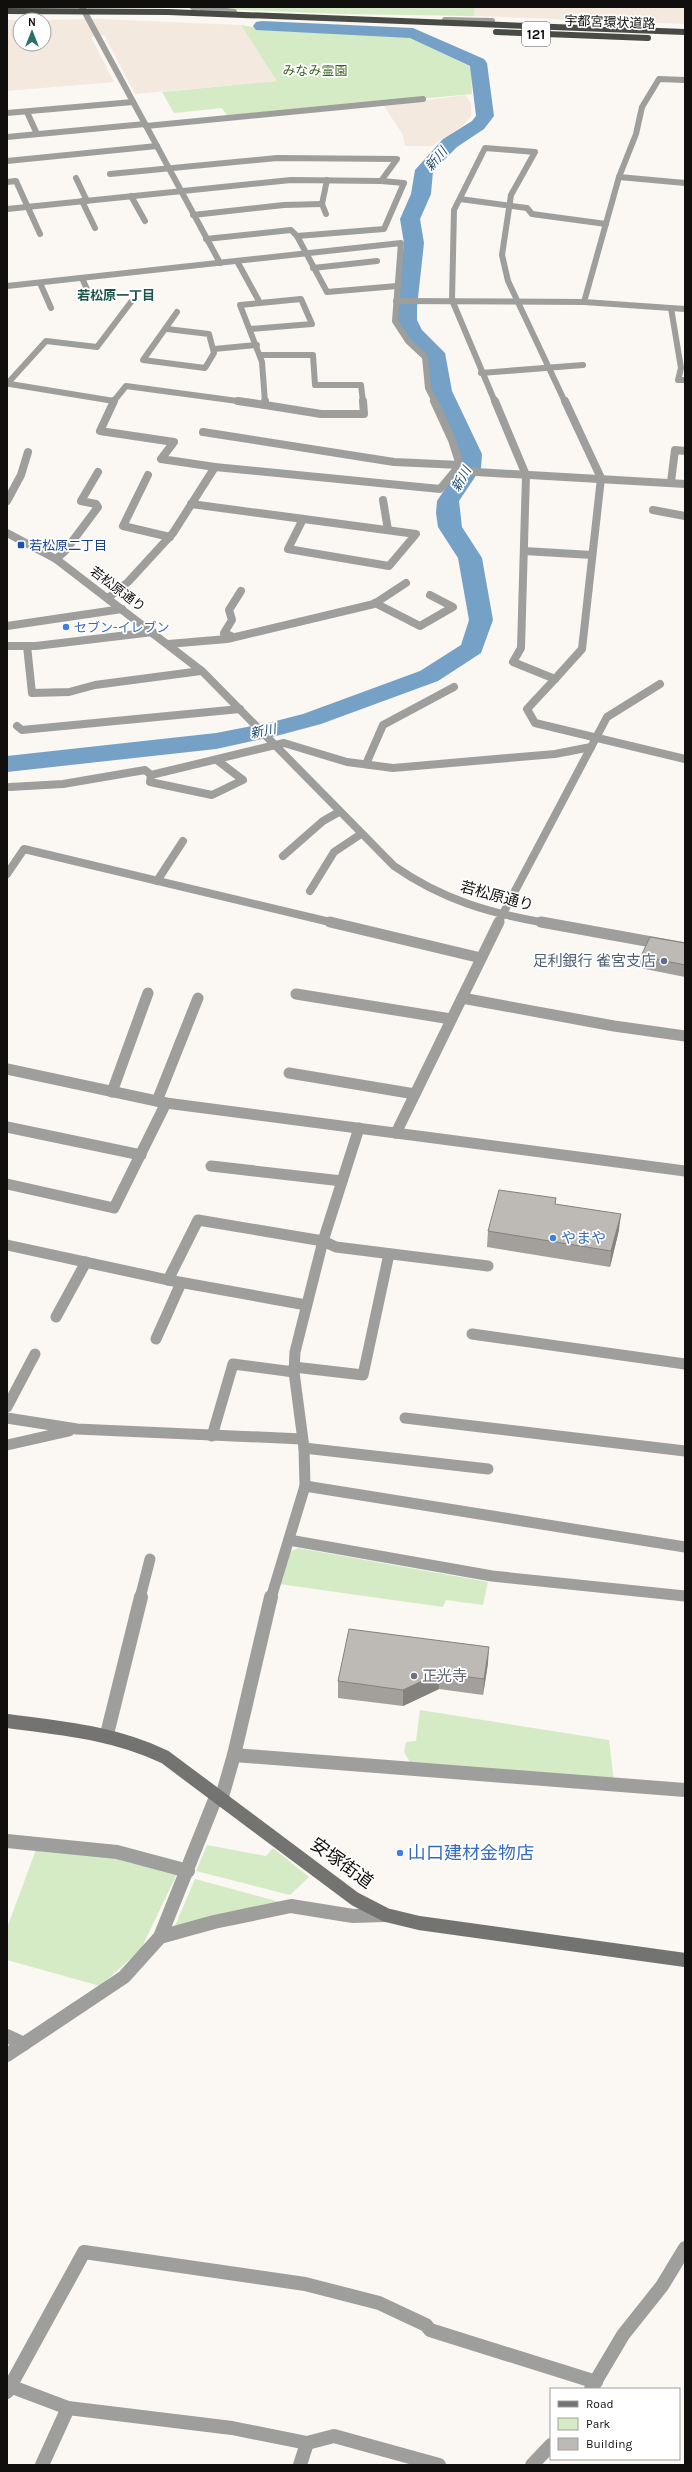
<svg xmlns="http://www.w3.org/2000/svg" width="692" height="2472" viewBox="0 0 692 2472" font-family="Karla,'Noto Sans JP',sans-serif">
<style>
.built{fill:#f3e9df}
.green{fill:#d4ebc6}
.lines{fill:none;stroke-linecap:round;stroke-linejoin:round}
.river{fill:#75a1c6;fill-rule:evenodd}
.minor-far3{stroke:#9e9e9c;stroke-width:6}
.minor-far2{stroke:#9e9e9c;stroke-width:8}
.minor-far1{stroke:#9e9e9c;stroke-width:11}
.minor{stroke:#9e9e9c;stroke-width:14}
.tertiary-far1{stroke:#9e9e9c;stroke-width:8}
.tertiary{stroke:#9e9e9c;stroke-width:11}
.secondary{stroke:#737471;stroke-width:14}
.trunk{stroke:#484a46;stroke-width:6}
.wall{fill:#a39f9c}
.shaded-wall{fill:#84827f}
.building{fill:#bdb9b5;stroke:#84827f}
.transit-dot{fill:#1a4fb4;stroke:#fff;stroke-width:1.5}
.shop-dot{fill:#3f7fe0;stroke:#fff;stroke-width:1.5}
.service-dot{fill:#5c6f8a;stroke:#fff;stroke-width:1.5}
.worship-dot{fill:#6b7280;stroke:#fff;stroke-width:1.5}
.labels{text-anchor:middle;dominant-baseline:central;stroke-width:3.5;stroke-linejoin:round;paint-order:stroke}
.far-street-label{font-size:13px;fill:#110f0e;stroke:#fff}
.far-park-label{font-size:13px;fill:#3e6322;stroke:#fff}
.far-water-label{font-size:13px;font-style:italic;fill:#1a4d72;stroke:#fff}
.far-neighbourhood-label{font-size:13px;font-weight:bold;fill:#1c544a;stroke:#fff}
.far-transit-label{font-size:13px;fill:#164399;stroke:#fff;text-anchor:start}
.far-shop-label{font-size:13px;fill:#366cbe;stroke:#fff;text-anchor:start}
.shield{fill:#fff;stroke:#585756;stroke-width:1}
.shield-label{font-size:14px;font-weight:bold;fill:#110f0e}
.street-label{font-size:15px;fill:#110f0e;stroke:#fff}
.service-label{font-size:15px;fill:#4e5e75;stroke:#fff;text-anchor:end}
.shop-label{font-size:15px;fill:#366cbe;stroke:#fff;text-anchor:start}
.worship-label{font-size:15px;fill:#5b616d;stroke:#fff;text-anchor:start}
.near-shop-label{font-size:18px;fill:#366cbe;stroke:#fff;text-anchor:start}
.near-street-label{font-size:18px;fill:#110f0e;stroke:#fff}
</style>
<rect width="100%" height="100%" fill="#fbf7f3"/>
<g class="built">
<polygon points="475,7 685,7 685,24 474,16"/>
<polygon points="97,19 241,25 278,81 135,94 104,35 91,37 114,82 7,91 7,20 20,20 20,44 44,44 42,20"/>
<polygon points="465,95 471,103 471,116 463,125 432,146 405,146 403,135 384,106"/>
</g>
<g class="green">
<polygon points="214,7 475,7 474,16 340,14 222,9"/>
<polygon points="241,25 269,30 400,35 411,38 471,67 472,94 228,117 222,108 174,113 162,92 277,81"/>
<polygon points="298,1548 488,1582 483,1605 446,1600 443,1607 279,1584 289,1552"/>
<polygon points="420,1710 609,1740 614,1782 410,1762 404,1752 406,1742 416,1741"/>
<polygon points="207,1845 266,1856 273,1848 309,1877 290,1895 196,1871"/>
<polygon points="37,1847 111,1856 177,1874 141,1949 100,1986 7,1960 7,1928"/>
<polygon points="195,1879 284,1903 175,1926"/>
</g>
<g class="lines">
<polygon class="river" points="262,21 413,28 484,59 487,63 494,116 484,129 457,147 433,171 431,194 420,219 424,243 417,307 417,320 422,330 445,353 452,391 482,454 481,468 459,501 462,527 482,558 493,620 481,653 438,681 321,724 280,735 216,749 7,772 7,756 216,733 268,723 303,714 420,671 461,645 469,620 458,558 438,527 436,513 437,501 459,468 460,454 430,391 424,355 403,333 397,320 397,307 404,243 400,219 411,194 415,170 443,139 472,121 476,116 470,66 410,38 256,30 253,26 256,22"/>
<g class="minor-far3">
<polyline points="82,7 220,263"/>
<polyline points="193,7 234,12"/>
<polyline points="445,20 492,21"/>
<polyline points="27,112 37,134"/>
<polyline points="7,113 133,102"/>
<polyline points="146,126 423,99"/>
<polyline points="7,137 145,124"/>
<polyline points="7,161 157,146"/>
<polyline points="619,177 685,183"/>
<polyline points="76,178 87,201"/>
<polyline points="7,182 16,181 40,234"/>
<polyline points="131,196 145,221"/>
<polyline points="460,199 527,208 532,214 606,224"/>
<polyline points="82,201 95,228"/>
<polyline points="7,209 291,180 381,181 397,159 277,158 110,174"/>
<polyline points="326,214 322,204 327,180"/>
<polyline points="193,215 284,205 322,204"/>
<polyline points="297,236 384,229 404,183 381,181"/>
<polyline points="206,239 291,230 297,236 327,292 397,286"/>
<polyline points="237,261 260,303 240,305 262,362 265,402"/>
<polyline points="313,268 377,261"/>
<polyline points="82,278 90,296"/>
<polyline points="40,283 51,308"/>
<polyline points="7,286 401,243 395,321 408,341 425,357 428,388 435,402"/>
<polyline points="396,301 584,302 619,177 636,134 642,107 659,79 685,80"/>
<polyline points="584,302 685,309"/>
<polyline points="671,308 681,368 678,380 685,380"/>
<polyline points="167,329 209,334 214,353 205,368 143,360 177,312"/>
<polyline points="250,329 312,324 301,299 260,303"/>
<polyline points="214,349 257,345"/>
<polyline points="260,355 313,355 315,385 361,385 363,402"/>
<polyline points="481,373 583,365"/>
<polyline points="7,384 46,341 97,347 131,302"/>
<polyline points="10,384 114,401"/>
<polyline points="113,402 126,386 245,402"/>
<polyline points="495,402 452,300 454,210 485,148 535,152 511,195 502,255 508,281 565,402"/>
</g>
<g class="minor-far2">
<polyline points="114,401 100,431 174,442 161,459 215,467"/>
<polyline points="238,401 265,405"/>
<polyline points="265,401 265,405 321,414 364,414 363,401"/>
<polyline points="495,401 526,475 521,648 513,662 555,679"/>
<polyline points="203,432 394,462 460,465"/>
<polyline points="458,469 476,472 685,484"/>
<polyline points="148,475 123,526 170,537"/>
<polyline points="671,482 675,450 685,451"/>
<polyline points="383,500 388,530"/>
<polyline points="7,501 21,475 28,452"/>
<polyline points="191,504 416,534 389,566 288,549 303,519"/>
<polyline points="653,510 685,516"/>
<polyline points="524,551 592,555"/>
<polyline points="56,559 65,551 98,507 96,504 81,501 98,472"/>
<polyline points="108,598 128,582 173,533 215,467 440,489 460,465 452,440 434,401"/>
<polyline points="375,603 420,626 453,607 430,595"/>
<polyline points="7,626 122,609"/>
<polyline points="233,637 224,633 232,620 229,610 241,591"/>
<polyline points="168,644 227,639 374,604 406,583"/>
<polyline points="7,646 36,646 153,632"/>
<polyline points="27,646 32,693 69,692 95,685 201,671"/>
<polyline points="555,679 527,709 535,723 685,759"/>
<polyline points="555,679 582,649 601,478 565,401"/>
<polyline points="17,726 22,730 240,709"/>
<polyline points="366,764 383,725 454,687"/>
<polyline points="151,775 150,782 212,795 243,780 217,760"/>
<polyline points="10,787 63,784 145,770 151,775 284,743 347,762 393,768 555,754 591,747"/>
<polyline points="283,856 323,821 339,812"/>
<polyline points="7,874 24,849 334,923"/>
<polyline points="157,881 183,841"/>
<polyline points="310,891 334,852 361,834"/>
<polyline points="498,923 607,717 660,684"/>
</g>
<g class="minor-far1">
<polyline points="330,922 481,958"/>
<polyline points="296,994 451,1019"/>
<polyline points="462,998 614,1026 685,1036"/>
<polyline points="7,1069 166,1103 685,1171"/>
<polyline points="289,1073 415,1094"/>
<polyline points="112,1092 148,993"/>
<polyline points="157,1101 198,998"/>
<polyline points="7,1127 141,1155"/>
<polyline points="396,1133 499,922"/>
<polyline points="211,1166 342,1181"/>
<polyline points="7,1184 114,1208 166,1103"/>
<polyline points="7,1245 168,1280 306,1305"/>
<polyline points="168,1280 198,1220 323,1241 336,1247 488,1266"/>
<polyline points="56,1317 86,1262"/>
<polyline points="472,1334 685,1364"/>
<polyline points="156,1339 181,1283"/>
<polyline points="294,1367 363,1375 389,1254"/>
<polyline points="7,1407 35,1354"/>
<polyline points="7,1418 77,1429 302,1439"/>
<polyline points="405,1418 685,1451"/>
<polyline points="212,1436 233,1364 294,1372"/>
<polyline points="7,1445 69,1431"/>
<polyline points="304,1448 488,1469"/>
<polyline points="305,1486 685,1547"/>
<polyline points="289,1540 492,1576 685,1596"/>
<polyline points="140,1598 150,1559"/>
<polyline points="271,1598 305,1486 304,1448 294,1372 295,1352 323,1241 359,1128"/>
</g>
<g class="minor">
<polyline points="107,1734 141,1597"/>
<polyline points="234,1755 685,1790"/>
<polyline points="221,1800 234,1755 271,1597"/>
<polyline points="7,1841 117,1852 188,1871"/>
<polyline points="160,1937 216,1797"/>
<polyline points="7,2036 24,2044"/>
<polyline points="7,2055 124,1977 160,1937 214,1922 291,1906 353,1916 385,1915"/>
<polyline points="7,2385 68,2408 232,2428 307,2443 334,2436 439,2465"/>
<polyline points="591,2389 623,2335 662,2286 685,2248"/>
<polyline points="7,2392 84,2252 305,2284 379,2303 426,2325 430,2330 596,2382"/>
<polyline points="42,2465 68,2408"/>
<polyline points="300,2465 307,2443"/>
<polyline points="532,2465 551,2445"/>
</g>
<path class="tertiary-far1" d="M7,533L56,559L203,672L394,866C443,900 489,913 546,923"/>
<polyline class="tertiary" points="541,922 685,948"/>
<path class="secondary" d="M7,1721C62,1728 115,1733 165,1757L355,1899L386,1915L419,1923L685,1960"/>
<g class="trunk">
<polyline points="7,11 168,12 685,32"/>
<polyline points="496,32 648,38"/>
</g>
</g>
<g class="wall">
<polygon points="685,943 685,977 640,968 641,956"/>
<polygon points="556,1198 555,1204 619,1230 610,1267 487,1247 488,1231"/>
<polygon points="488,1663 483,1695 439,1689 403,1706 338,1698 338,1681"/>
</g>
<g class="shaded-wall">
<polygon points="621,1214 619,1230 610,1267 611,1251"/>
<polygon points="489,1647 488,1663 483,1695 484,1679"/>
<polygon points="439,1673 439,1689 403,1706 403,1690"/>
</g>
<g class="building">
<polygon points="650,937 685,943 685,965 641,956"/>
<polygon points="499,1190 556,1198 555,1204 621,1214 611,1251 488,1231"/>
<polygon points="349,1629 489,1647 484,1679 439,1673 403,1690 338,1681"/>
</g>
<rect class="transit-dot" x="17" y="541" width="8" height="8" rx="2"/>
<g class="shop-dot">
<circle cx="66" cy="627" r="4"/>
<circle cx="553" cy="1238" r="4"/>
<circle cx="400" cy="1853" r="4"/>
</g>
<circle class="service-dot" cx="664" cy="961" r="4"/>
<circle class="worship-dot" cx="414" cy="1676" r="4"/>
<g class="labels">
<g class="far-street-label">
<text transform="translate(610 22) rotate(2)">宇都宮環状道路</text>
<text transform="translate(118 589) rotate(37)">若松原通り</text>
</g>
<g class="far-park-label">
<text x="315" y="70">みなみ霊園</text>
</g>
<g class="far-water-label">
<text transform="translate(436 159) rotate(-50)">新川</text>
<text transform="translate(461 479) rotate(-61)">新川</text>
<text transform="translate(263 731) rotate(-12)">新川</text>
</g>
<g class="far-neighbourhood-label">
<text x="116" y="295">若松原一丁目</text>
</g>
<g class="far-transit-label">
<text x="29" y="545">若松原二丁目</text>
</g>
<g class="far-shop-label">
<text x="74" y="627">セブン-イレブン</text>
</g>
<rect class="shield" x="522" y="22" width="28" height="24" rx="3"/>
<g class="shield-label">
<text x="536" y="34">121</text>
</g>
<g class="street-label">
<text transform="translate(497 896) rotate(15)">若松原通り</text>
</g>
<g class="service-label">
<text x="656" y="961">足利銀行 雀宮支店</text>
</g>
<g class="shop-label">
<text x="561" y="1238">やまや</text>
</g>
<g class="worship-label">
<text x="422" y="1676">正光寺</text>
</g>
<g class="near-shop-label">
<text x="408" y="1853">山口建材金物店</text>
</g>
<g class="near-street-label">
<text transform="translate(342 1863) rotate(36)">安塚街道</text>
</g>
</g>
<rect width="692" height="2472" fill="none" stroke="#110f0e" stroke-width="16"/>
<rect x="550" y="2388" width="130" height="72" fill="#ffffff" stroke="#a09f9f"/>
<rect x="558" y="2401" width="20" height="6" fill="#737471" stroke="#a09f9f"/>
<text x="586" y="2408" font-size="12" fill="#110f0e">Road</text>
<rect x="558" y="2418" width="20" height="12" fill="#d4ebc6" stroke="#a09f9f"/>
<text x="586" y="2428" font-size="12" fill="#110f0e">Park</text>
<rect x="558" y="2438" width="20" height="12" fill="#bdb9b5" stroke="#a09f9f"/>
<text x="586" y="2448" font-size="12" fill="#110f0e">Building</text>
<g transform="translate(32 32)"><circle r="19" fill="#ffffff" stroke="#a09f9f"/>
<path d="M0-3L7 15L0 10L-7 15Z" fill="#2c7165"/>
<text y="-6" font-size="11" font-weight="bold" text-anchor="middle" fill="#110f0e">N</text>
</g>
</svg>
